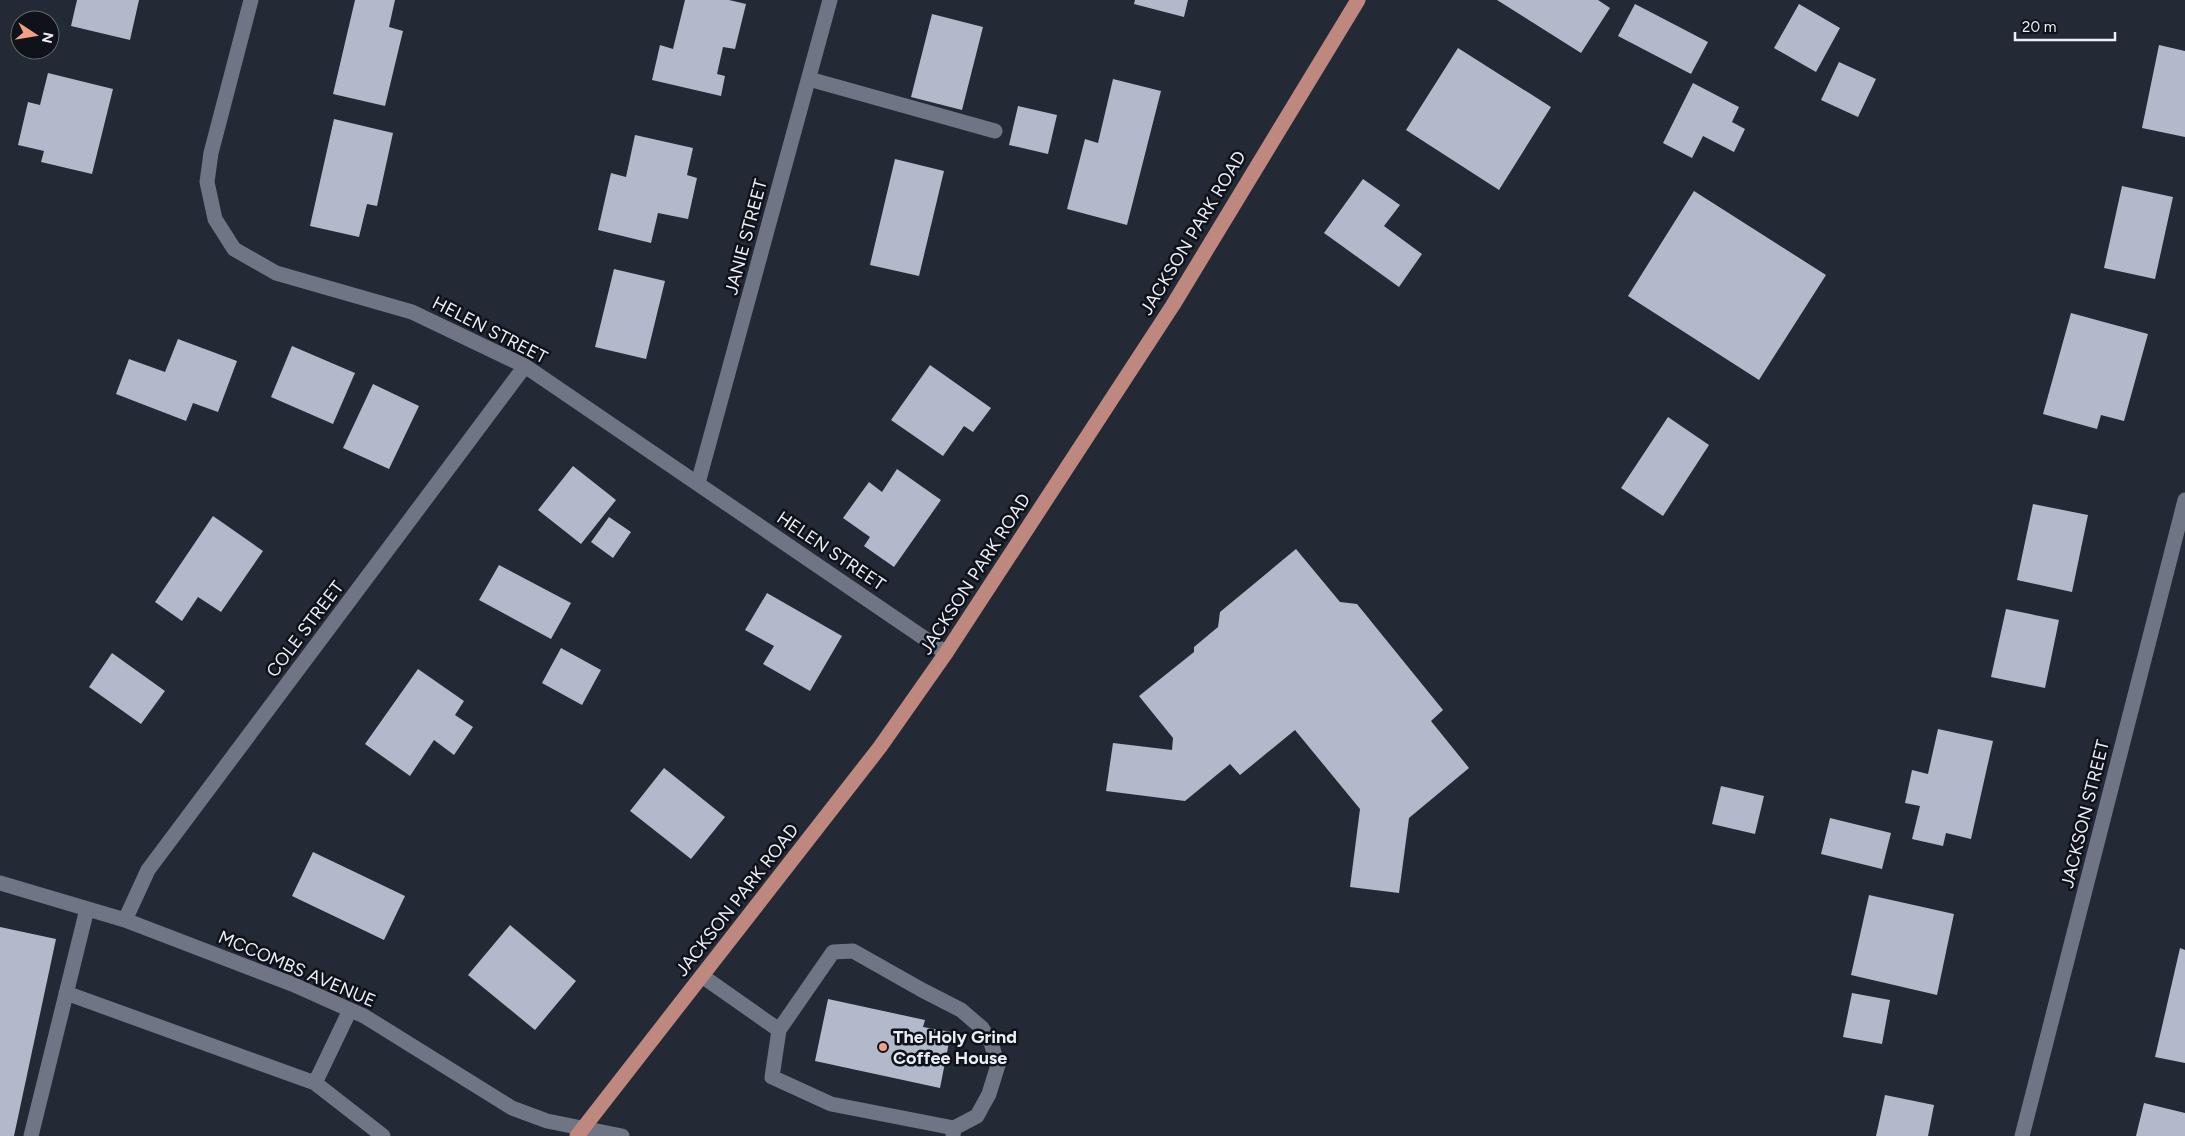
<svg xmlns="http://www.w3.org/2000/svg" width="2185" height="1136" font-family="Figtree,sans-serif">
<rect width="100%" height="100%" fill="#242936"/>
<!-- building -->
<path fill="#b2b9cb" d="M77,0H139L130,40L71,26Z
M355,0H395L389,27L403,31L385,106L333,94Z
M685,0H729L746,4L735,49L723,47L717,74L725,76L721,96L652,80L660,45L673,49Z
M1135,0H1188L1184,17L1134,4Z
M1497,0H1598L1610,8L1581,53Z
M1635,4L1708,42L1691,74L1618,36Z
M1799,4L1840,28L1816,72L1774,48Z
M932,14L983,27L962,110L911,97Z
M2159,45L2185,51V137L2142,128Z
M1458,48L1551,107L1499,190L1406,130Z
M1839,62L1876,79L1858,117L1821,100Z
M48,73L113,89L92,174L41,162L44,151L18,145L28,102L40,105Z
M1113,79L1161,91L1127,225L1067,209L1085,139L1098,143Z
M1693,83L1739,107L1732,122L1745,129L1734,152L1703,136L1692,158L1663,143Z
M1018,106L1057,115L1048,154L1009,145Z
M334,119L393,133L377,206L367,204L359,237L310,226Z
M635,135L693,148L687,175L697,178L688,219L658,213L651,243L598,230L611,173L626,177Z
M895,159L944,171L919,276L870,265Z
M1363,179L1400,205L1384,226L1422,254L1399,287L1324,233Z
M2122,186L2173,197L2155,279L2104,268Z
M1694,191L1826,275L1759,380L1628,296Z
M614,269L665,281L646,359L595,347Z
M2071,313L2148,334L2124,421L2101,415L2097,429L2043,414Z
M178,339L237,361L218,412L193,403L186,421L116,394L129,359L165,372Z
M292,346L355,373L333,424L271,397Z
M930,365L991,408L973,432L964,426L943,456L891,420Z
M373,384L419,406L389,469L343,448Z
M1668,417L1709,445L1663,516L1621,488Z
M573,466L616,500L581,544L538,510Z
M897,469L941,500L894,567L864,546L870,537L843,518L869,482L882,492Z
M2033,504L2088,515L2072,592L2017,580Z
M213,516L263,551L221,612L198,597L182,621L155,602Z
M609,517L631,532L613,558L591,542Z
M1296,549L1340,602L1357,604L1443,710L1431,721L1469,768L1409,818L1399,893L1350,887L1360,809L1295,730L1240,775L1230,764L1185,801L1106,791L1113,743L1172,750L1173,738L1139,696L1194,652V647L1218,627L1220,612Z
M499,565L571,603L551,639L479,600Z
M767,593L842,636L810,691L763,664L774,646L745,630Z
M2006,609L2059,620L2045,688L1991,677Z
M561,648L601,670L582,705L542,683Z
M112,653L165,691L141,724L89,687Z
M418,669L464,701L455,715L473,727L454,755L434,740L410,776L365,744Z
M1938,729L1993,741L1971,839L1946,833L1943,846L1912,839L1920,806L1905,803L1912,770L1928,774Z
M664,768L725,817L691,859L630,811Z
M1721,786L1764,796L1755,834L1712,824Z
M1830,818L1891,833L1882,869L1821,854Z
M313,852L405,896L384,940L292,896Z
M1869,895L1954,914L1937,995L1851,975Z
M510,925L576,981L535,1030L468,975Z
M0,927L56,939L14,1136H0Z
M2180,948L2185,950V1063L2155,1057Z
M1852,993L1890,1000L1882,1044L1843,1037Z
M828,999L925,1020L923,1027L951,1032L940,1088L815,1061Z
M1885,1095L1934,1105L1928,1136H1876Z
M2144,1103L2185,1113V1136H2136Z"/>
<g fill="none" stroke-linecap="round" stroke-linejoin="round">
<!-- minor -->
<path stroke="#6f7585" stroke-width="15" d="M251,0L211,153L207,182L215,219L234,249L276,273L412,312L525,366L946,653
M809,79L995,131
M698,483L830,0
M0,883L125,920L292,984L364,1016L512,1108L547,1121L622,1136
M125,920L148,870L525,366
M702,976L779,1030
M66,993L315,1083L350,1010
M315,1083L383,1136
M31,1136L87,909
M953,1136L954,1128L977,1116L989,1094L998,1065L991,1043L982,1028L961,1010L922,990L853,951L833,952L779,1030L772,1077L831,1104L954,1128
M2022,1136L2185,500"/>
<!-- major -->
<path stroke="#be887e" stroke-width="15" d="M577,1136L880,747L946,653L1173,305L1358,0"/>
</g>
<!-- markers -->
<circle fill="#f39f85" stroke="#0f1218" stroke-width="2" cx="883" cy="1047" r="5"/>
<g text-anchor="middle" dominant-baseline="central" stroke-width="5" stroke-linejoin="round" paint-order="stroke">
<!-- street labels -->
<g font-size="18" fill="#eaeef7" stroke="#0f1218">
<text transform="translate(1193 233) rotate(-59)">JACKSON PARK ROAD</text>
<text transform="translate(746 237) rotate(-75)">JANIE STREET</text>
<text transform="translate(490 330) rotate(27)">HELEN STREET</text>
<text transform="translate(831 551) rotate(34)">HELEN STREET</text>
<text transform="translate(975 574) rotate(-57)">JACKSON PARK ROAD</text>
<text transform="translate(305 629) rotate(-53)">COLE STREET</text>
<text transform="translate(2085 814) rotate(-76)">JACKSON STREET</text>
<text transform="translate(737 900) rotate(-52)">JACKSON PARK ROAD</text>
<text transform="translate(297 969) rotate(23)">MCCOMBS AVENUE</text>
</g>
<!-- poi labels -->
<g font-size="18" font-weight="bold" fill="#eaeef7" stroke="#0f1218" text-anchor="start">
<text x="893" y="1037">The Holy Grind<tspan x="893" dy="21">Coffee House</tspan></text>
</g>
</g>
<!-- north arrow -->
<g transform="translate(35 35) rotate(102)"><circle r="24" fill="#0f1218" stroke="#676a71"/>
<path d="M0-4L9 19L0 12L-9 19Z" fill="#f39f85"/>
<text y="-8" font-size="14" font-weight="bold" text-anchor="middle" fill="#eaeef7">N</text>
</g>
<!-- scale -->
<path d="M2015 32v8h100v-8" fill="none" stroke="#eaeef7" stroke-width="2.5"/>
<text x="2022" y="32" font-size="15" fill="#eaeef7" stroke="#0f1218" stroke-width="4" paint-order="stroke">20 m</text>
</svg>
